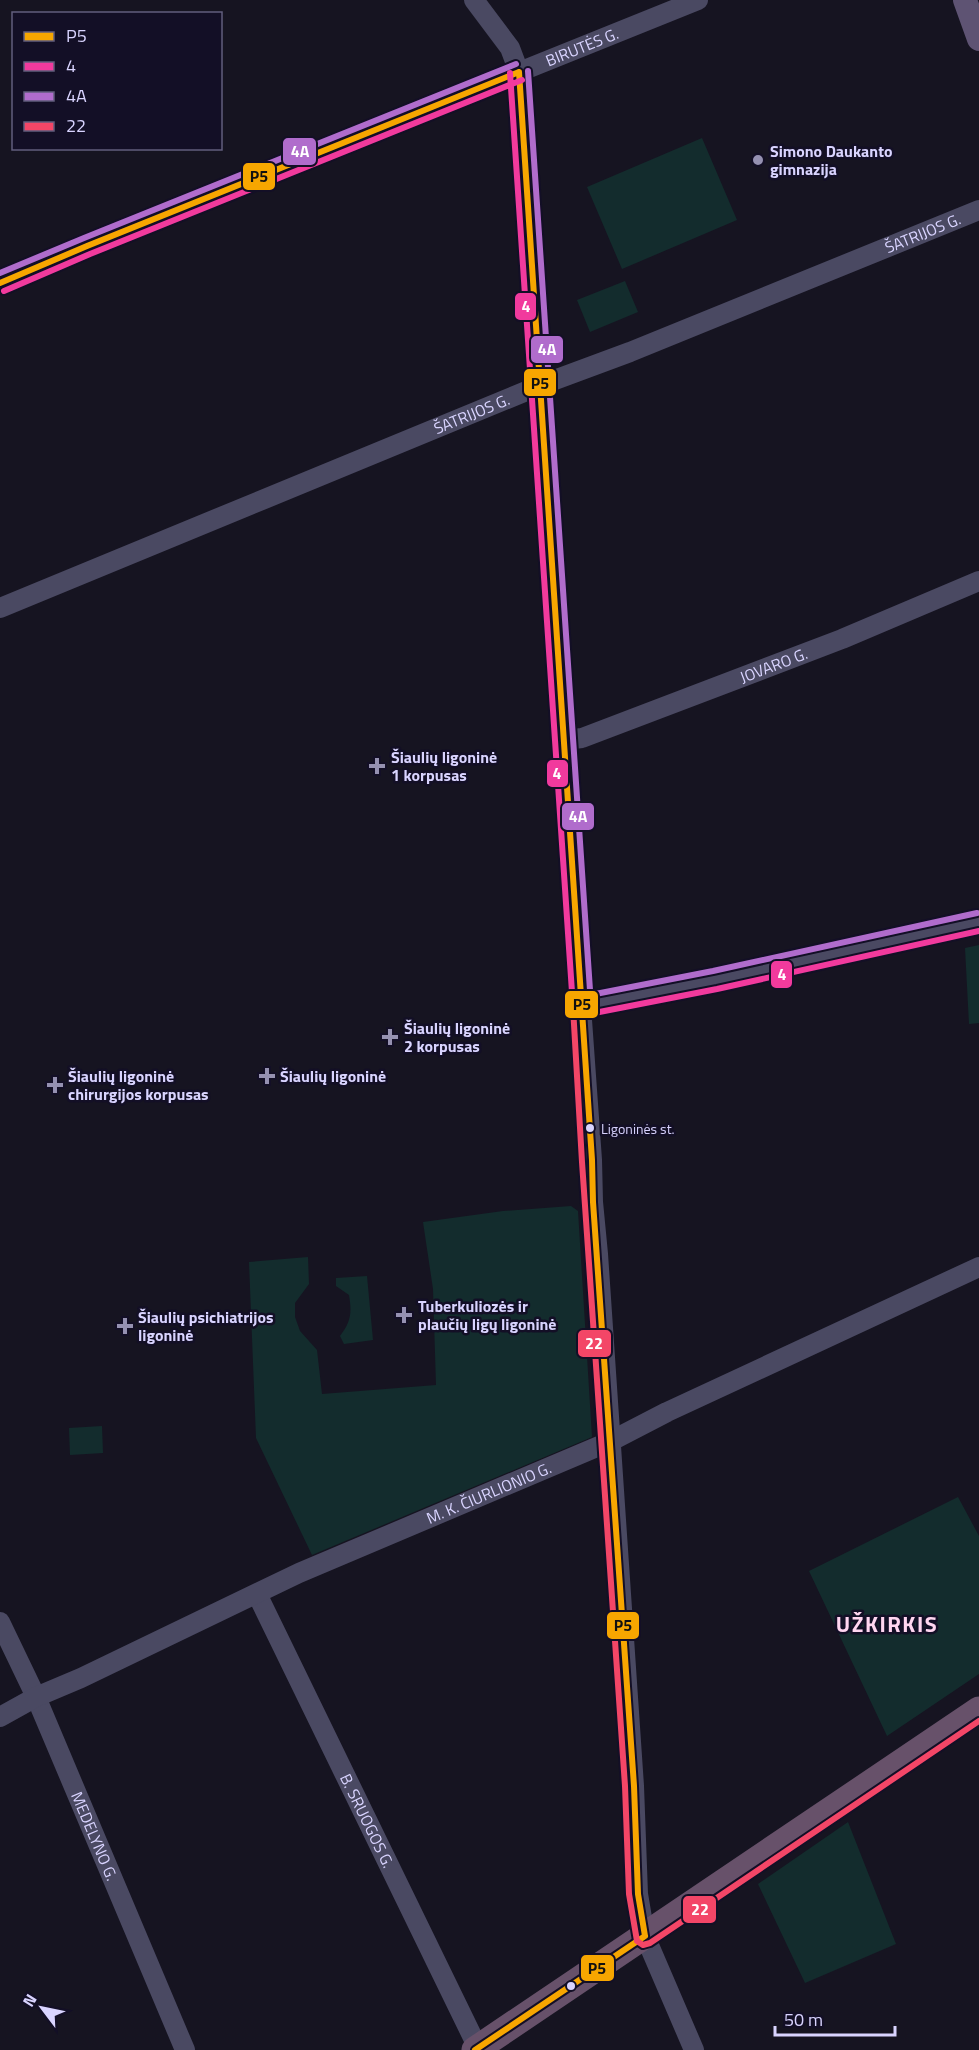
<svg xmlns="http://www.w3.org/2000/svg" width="979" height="2050" font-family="'Titillium Web',sans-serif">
<rect width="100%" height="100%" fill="#161421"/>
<!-- green -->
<path fill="#132c2d" d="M702,138L737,220L622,269L587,187Z
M625,281L638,312L590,332L577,300Z
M979,945V1023L969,1024L965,948Z
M571,1206L578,1211L592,1437L312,1555L256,1438L249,1262L308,1257L309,1284L295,1303V1317L300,1331L317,1350L322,1394L436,1385L433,1289L423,1222L503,1211Z
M367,1276L373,1340L344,1344L340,1336C351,1322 352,1313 349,1295L336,1286V1278Z
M102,1426L103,1453L70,1455L69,1428Z
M958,1497L979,1536V1674L887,1736L809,1571Z
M848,1822L896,1944L805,1983L758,1884Z"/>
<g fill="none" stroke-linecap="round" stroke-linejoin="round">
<!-- minor -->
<g stroke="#4a4962" stroke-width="20">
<path d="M474,0L510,48L519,72L565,740L574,908L592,1160L593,1202L598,1254L634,1786L638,1894L645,1936L694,2050"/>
<path id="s1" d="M0,283L87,246L698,0"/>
<path id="s2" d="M0,608L541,385L630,352L979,210"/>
<path id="s3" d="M565,740L582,738L842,639L979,581"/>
<path d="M582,1006L715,980L979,922"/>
<path id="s4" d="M257,1594L478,2048"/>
<path id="s5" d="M0,1622L36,1697L185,2050"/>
<path id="s6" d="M0,1717L36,1697L81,1678L299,1573L611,1441L667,1412L979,1267"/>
</g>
<!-- major -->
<path stroke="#5e5373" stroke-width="24" d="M965,0L979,39"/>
<!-- highway -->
<path stroke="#67516a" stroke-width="27" d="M475,2050L979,1710"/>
<defs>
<path id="bus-1" d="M519,72L592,1160L593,1202L634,1786L638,1894L645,1936
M0,283L87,246L519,72
M475,2050L645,1936"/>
<path id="bus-2" d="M510,73L573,1007
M4,291L90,254L522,80
M584,1015L717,989L979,931"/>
<path id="bus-3" d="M528,71L591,1005
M0,273L84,238L516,64
M580,997L713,971L977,913"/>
<path id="bus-4" d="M573,1007L582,1162L625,1786L629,1894L637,1941L643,1945L650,1943L979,1721"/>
</defs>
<!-- bus-1 casing -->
<use href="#bus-1" stroke="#130f26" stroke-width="10"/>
<!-- bus-2 casing -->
<use href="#bus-2" stroke="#130f26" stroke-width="10"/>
<!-- bus-3 casing -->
<use href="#bus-3" stroke="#130f26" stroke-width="10"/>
<!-- bus-4 casing -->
<use href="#bus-4" stroke="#130f26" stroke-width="10"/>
<!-- bus-1 -->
<use href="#bus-1" stroke="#f7a600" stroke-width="6"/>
<!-- bus-2 -->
<use href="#bus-2" stroke="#f13a9d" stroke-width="6"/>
<!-- bus-3 -->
<use href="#bus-3" stroke="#b06ccc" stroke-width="6"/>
<!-- bus-4 -->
<use href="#bus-4" stroke="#f34667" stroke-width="6"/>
</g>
<!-- markers -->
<g fill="#9591b1" stroke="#130f26" stroke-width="2">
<circle cx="758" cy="160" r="6"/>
<path d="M374 757h6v6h6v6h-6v6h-6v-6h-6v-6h6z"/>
<path d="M387 1028h6v6h6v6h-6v6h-6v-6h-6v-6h6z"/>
<path d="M264 1067h6v6h6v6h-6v6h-6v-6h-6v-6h6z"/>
<path d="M52 1076h6v6h6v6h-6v6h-6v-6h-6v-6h6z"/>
<path d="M401 1306h6v6h6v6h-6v6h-6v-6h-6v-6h6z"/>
<path d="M122 1317h6v6h6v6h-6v6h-6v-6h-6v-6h6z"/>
</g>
<g fill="#d9d4ff" stroke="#130f26" stroke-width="2">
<circle cx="590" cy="1128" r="5"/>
<circle cx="571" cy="1986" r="5"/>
</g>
<g text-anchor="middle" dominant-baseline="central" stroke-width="5" stroke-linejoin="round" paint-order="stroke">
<!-- bus labels -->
<g font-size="14" fill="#d9d4ff" stroke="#130f26" text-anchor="start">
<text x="601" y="1128">Ligoninės st.</text>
</g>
<!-- street labels -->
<g font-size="16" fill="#d9d4ff" stroke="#130f26">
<text stroke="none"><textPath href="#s1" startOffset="628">BIRUTĖS G.</textPath></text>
<text stroke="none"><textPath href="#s2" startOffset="996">ŠATRIJOS G.</textPath></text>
<text stroke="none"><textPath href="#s2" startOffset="510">ŠATRIJOS G.</textPath></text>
<text stroke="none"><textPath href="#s3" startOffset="222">JOVARO G.</textPath></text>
<text stroke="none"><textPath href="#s6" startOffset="538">M. K. ČIURLIONIO G.</textPath></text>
<text stroke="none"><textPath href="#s4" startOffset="252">B. SRUOGOS G.</textPath></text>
<text stroke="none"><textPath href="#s5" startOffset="234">MEDELYNO G.</textPath></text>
</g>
<!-- poi labels -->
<g font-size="16" font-weight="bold" fill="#d9d4ff" stroke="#130f26" text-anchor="start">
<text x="770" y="151">Simono Daukanto<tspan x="770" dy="18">gimnazija</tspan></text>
<text x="391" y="757">Šiaulių ligoninė<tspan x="391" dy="18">1 korpusas</tspan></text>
<text x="404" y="1028">Šiaulių ligoninė<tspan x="404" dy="18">2 korpusas</tspan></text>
<text x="68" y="1076">Šiaulių ligoninė<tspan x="68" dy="18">chirurgijos korpusas</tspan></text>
<text x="280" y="1076">Šiaulių ligoninė</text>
<text x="418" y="1306">Tuberkuliozės ir<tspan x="418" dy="18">plaučių ligų ligoninė</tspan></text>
<text x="138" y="1317">Šiaulių psichiatrijos<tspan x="138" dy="18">ligoninė</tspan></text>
</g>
<!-- district labels -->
<g font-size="22" font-weight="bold" letter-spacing="1.5" fill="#ffd6f0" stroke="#130f26">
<text x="887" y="1624">UŽKIRKIS</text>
</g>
</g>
<g stroke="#130f26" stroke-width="2">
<rect x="282" y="137" width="35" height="29" rx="6" fill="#b06ccc"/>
<rect x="242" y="162" width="34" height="29" rx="6" fill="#f7a600"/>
<rect x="514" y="292" width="23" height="29" rx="6" fill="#f13a9d"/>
<rect x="530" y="335" width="34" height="29" rx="6" fill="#b06ccc"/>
<rect x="523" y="368" width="34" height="29" rx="6" fill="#f7a600"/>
<rect x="546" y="759" width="23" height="29" rx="6" fill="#f13a9d"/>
<rect x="561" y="802" width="34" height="29" rx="6" fill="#b06ccc"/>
<rect x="770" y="960" width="23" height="29" rx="6" fill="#f13a9d"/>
<rect x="564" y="990" width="35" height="29" rx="6" fill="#f7a600"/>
<rect x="577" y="1329" width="35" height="29" rx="6" fill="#f34667"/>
<rect x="606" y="1611" width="34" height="29" rx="6" fill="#f7a600"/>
<rect x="682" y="1895" width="35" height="29" rx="6" fill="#f34667"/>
<rect x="580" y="1954" width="35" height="28" rx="6" fill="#f7a600"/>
</g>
<g font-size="16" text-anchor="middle" font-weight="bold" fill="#fff">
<text x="300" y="157">4A</text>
<text x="526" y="312">4</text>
<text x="547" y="355">4A</text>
<text x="557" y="779">4</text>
<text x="578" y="822">4A</text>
<text x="782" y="980">4</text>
<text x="594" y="1349">22</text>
<text x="700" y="1915">22</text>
</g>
<g font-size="16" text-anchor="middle" font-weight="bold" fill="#111">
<text x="259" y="182">P5</text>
<text x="540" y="389">P5</text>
<text x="582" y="1010">P5</text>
<text x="623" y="1631">P5</text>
<text x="597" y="1974">P5</text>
</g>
<!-- legend -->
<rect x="12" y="12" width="210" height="138" fill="#130f26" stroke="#625e7d" stroke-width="1.5"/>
<rect x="24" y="32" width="30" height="9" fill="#f7a600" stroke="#625e7d" stroke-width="1.5"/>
<text x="66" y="42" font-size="18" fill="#d9d4ff">P5</text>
<rect x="24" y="62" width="30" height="9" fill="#f13a9d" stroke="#625e7d" stroke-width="1.5"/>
<text x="66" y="72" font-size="18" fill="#d9d4ff">4</text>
<rect x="24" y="92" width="30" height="9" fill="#b06ccc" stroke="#625e7d" stroke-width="1.5"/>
<text x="66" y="102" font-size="18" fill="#d9d4ff">4A</text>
<rect x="24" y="122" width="30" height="9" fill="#f34667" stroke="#625e7d" stroke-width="1.5"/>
<text x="66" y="132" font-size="18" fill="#d9d4ff">22</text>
<!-- north arrow -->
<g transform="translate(42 2008) rotate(302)" stroke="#130f26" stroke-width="4.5" paint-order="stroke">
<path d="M0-4.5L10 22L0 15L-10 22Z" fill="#d9d4ff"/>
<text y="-9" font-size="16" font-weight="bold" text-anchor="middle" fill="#d9d4ff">N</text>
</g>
<!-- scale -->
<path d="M775 2026v9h120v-9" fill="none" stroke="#d9d4ff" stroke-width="3"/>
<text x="784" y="2026" font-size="18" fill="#d9d4ff" stroke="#130f26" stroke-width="4.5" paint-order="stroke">50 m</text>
</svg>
